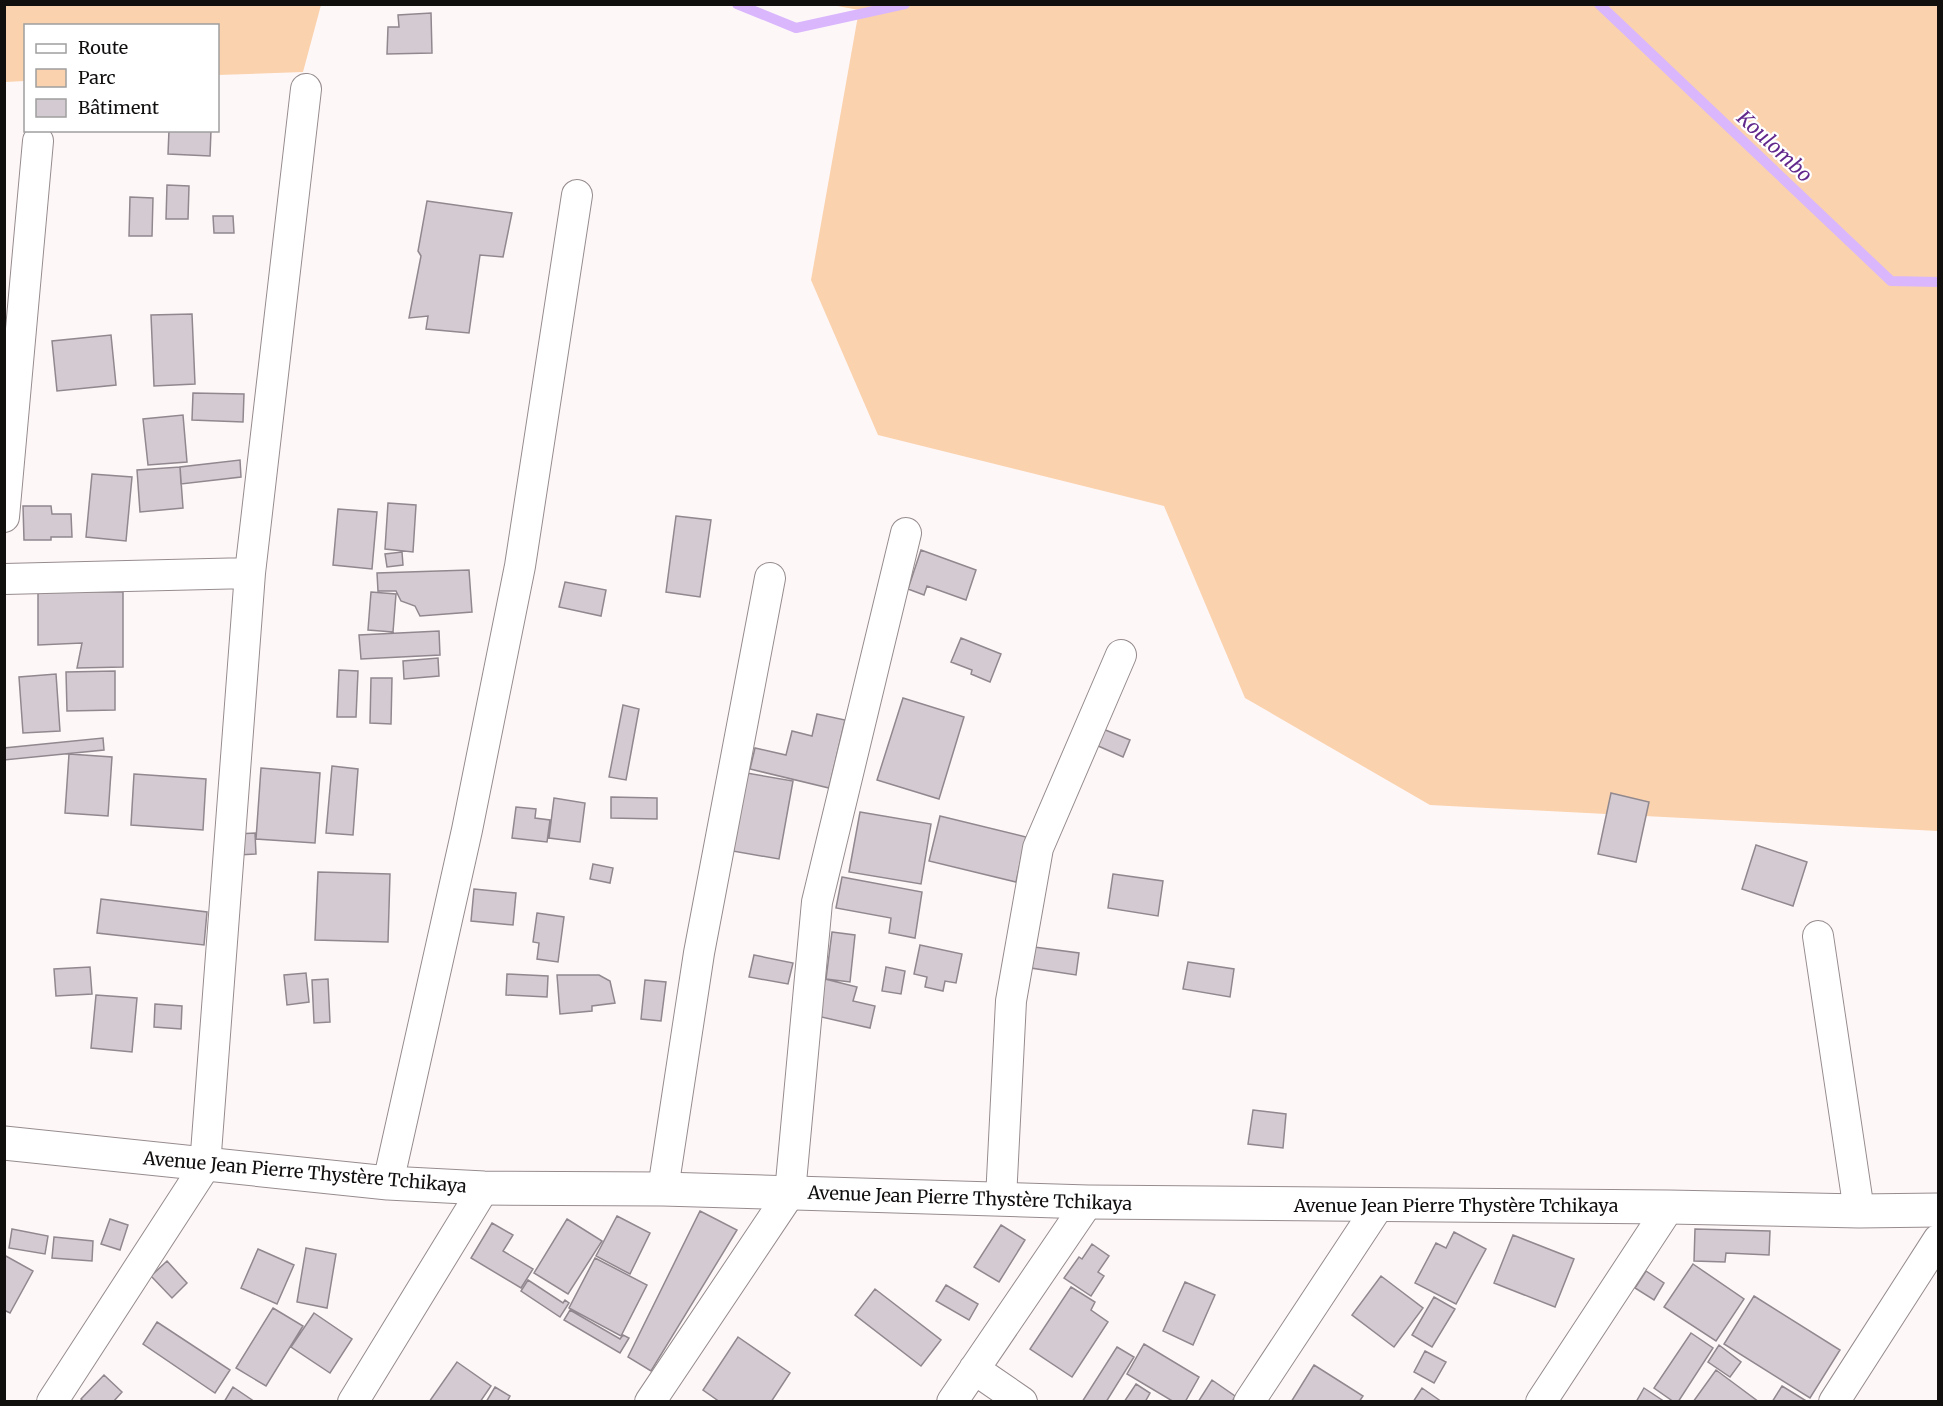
<svg xmlns="http://www.w3.org/2000/svg" width="1943" height="1406" font-family="Merriweather,serif">
<rect width="100%" height="100%" fill="#fef7f8"/>
<!-- green -->
<path fill="#fad2ad" d="M4,5L5,4L321,5L303,72L218,75V26H26L25,81L5,82Z
M832,5H1938V831L1430,805L1245,698L1164,506L878,435L811,280L859,10Z"/>
<g fill="none" stroke-linecap="round" stroke-linejoin="round">
<!-- stream -->
<path stroke="#dab7fd" stroke-width="10" d="M737,4L796,28L905,4
M1599,4L1891,281L1938,282"/>
</g>
<!-- building -->
<path fill="#d3cbd1" stroke="#90888e" stroke-width="1.5" d="M431,13L432,53L387,54L388,27H399L398,15Z
M169,130H211L210,156L168,154Z
M167,185L189,186L188,219H166Z
M130,197L153,198L152,236H129Z
M427,201L512,213L503,257L480,255L469,333L426,329L428,316L409,318L421,256L418,251Z
M213,216H233L234,233H214Z
M192,314L195,384L154,386L151,315Z
M111,335L116,385L57,391L52,341Z
M193,393L244,394L243,422L192,420Z
M183,415L187,462L148,465L143,419Z
M240,460L241,477L181,484L180,467Z
M180,467L183,508L140,512L137,470Z
M92,474L132,477L126,541L86,537Z
M388,503L416,505L413,552L385,549Z
M23,506H51L52,514H71L72,537H51V540H24Z
M338,509L377,512L372,569L333,565Z
M676,516L711,520L700,597L666,592Z
M921,550L976,570L966,600L927,586L924,595L908,589Z
M402,552L403,565L387,567L385,554Z
M469,570L472,612L420,616L415,606L401,601L396,591H378L377,573Z
M565,582L606,590L601,616L559,607Z
M38,591L123,592V667L77,668L82,643L38,645Z
M371,592L396,594L393,632L368,630Z
M439,631L440,655L361,659L359,635Z
M961,638L1001,654L990,682L971,674L972,670L951,662Z
M438,658L439,676L404,679L403,661Z
M339,670L358,671L356,717H337Z
M115,671V710L67,711L66,672Z
M56,674L60,731L23,733L19,677Z
M371,678H392L391,724L370,723Z
M903,698L964,717L939,799L877,780Z
M623,705L639,709L626,780L609,777Z
M817,714L845,720L829,788L750,769L755,748L786,755L792,731L812,736Z
M1103,729L1130,740L1123,757L1096,745Z
M103,738L104,750L4,760V748Z
M69,754L112,757L108,816L65,813Z
M332,766L358,769L353,835L326,833Z
M261,768L320,773L315,843L256,839Z
M735,771L793,781L779,859L721,849Z
M134,774L206,779L203,830L131,825Z
M1611,793L1649,802L1636,862L1598,854Z
M611,797L657,798V819L611,818Z
M554,798L585,803L580,842L549,838Z
M516,807L536,809L535,818L550,820L547,842L512,838Z
M860,812L931,824L921,884L849,872Z
M940,816L1026,837L1016,882L929,861Z
M255,833L256,854L238,855L236,834Z
M1756,845L1807,862L1793,906L1742,889Z
M593,864L613,868L610,883L590,879Z
M318,872L390,874L388,942L315,940Z
M1113,874L1163,881L1158,916L1108,908Z
M842,877L922,892L915,938L889,933L891,918L836,908Z
M474,889L516,893L513,925L471,921Z
M101,899L207,912L204,945L97,933Z
M537,913L564,917L558,962L537,959L539,943L533,942Z
M832,932L855,935L850,982L826,979Z
M920,945L962,954L956,983L945,981L943,991L925,987L927,977L914,974Z
M1034,947L1079,953L1076,975L1031,968Z
M754,955L793,963L788,984L749,977Z
M1188,962L1234,969L1230,997L1183,989Z
M90,967L92,994L56,996L54,969Z
M886,967L905,971L901,994L882,991Z
M306,973L309,1002L287,1005L284,975Z
M507,974L548,976L547,997L506,995Z
M557,975H599L610,981L615,1003L592,1006V1011L560,1014Z
M328,979L330,1022L314,1023L312,980Z
M825,979L857,987L853,1001L875,1006L870,1028L817,1016Z
M645,980L666,982L661,1021L641,1019Z
M96,995L137,998L132,1052L91,1048Z
M155,1004L182,1006L181,1029L154,1027Z
M1253,1110L1286,1114L1283,1148L1248,1144Z
M700,1211L737,1230L651,1371L628,1357Z
M617,1216L650,1233L630,1274L596,1256Z
M110,1219L128,1225L120,1250L101,1244Z
M567,1219L602,1241L568,1294L534,1273Z
M492,1223L513,1235L503,1251L533,1269L521,1288L471,1258Z
M1001,1225L1025,1240L999,1282L974,1267Z
M12,1229L48,1236L45,1254L9,1248Z
M1695,1229L1770,1231L1769,1255L1726,1253L1725,1262L1694,1261Z
M1454,1232L1486,1249L1456,1304L1415,1283L1436,1243L1446,1248Z
M1513,1235L1574,1259L1555,1307L1494,1283Z
M54,1237L93,1241L92,1261L52,1258Z
M1092,1244L1109,1256L1098,1272L1104,1276L1091,1296L1064,1278L1079,1257L1082,1259Z
M306,1248L336,1254L327,1308L297,1302Z
M258,1249L294,1265L277,1304L241,1288Z
M4,1255L33,1271L10,1313L4,1310Z
M595,1258L647,1285L621,1336L569,1308Z
M167,1261L187,1283L172,1298L151,1276Z
M1693,1264L1744,1299L1716,1341L1664,1307Z
M1646,1271L1664,1283L1654,1300L1635,1288Z
M1381,1276L1423,1308L1394,1347L1352,1315Z
M528,1280L563,1303L565,1300L569,1303L560,1317L521,1291Z
M1185,1282L1215,1295L1193,1345L1163,1331Z
M946,1285L978,1304L969,1320L936,1301Z
M1071,1287L1095,1302L1091,1310L1108,1322L1072,1377L1030,1349Z
M875,1289L941,1340L921,1366L855,1315Z
M1754,1296L1840,1350L1810,1398L1724,1344Z
M1434,1297L1455,1309L1432,1347L1412,1335Z
M273,1308L303,1326L266,1386L236,1368Z
M570,1310L620,1339L623,1335L629,1338L620,1353L564,1320Z
M314,1313L352,1339L330,1373L291,1347Z
M157,1322L230,1370L215,1393L143,1344Z
M1691,1333L1713,1348L1678,1402H1674L1654,1388Z
M738,1337L790,1373L771,1402H720L703,1390Z
M1144,1344L1199,1377L1185,1402H1174L1127,1374Z
M1719,1345L1741,1362L1730,1377L1708,1362Z
M1117,1347L1134,1357L1106,1402H1082Z
M1425,1351L1446,1362L1434,1383L1414,1372Z
M457,1362L491,1386L480,1402H429Z
M1314,1365L1363,1396L1359,1402H1291Z
M1716,1370L1759,1402H1693Z
M104,1375L122,1392L113,1402H84L81,1399Z
M1212,1380L1235,1396L1232,1402H1198Z
M1136,1384L1150,1393L1145,1402H1124Z
M1782,1386L1808,1402H1772Z
M233,1387L255,1402H224Z
M495,1387L510,1396L507,1402H486Z
M1422,1388L1442,1402H1413Z
M1644,1388L1665,1402H1636Z"/>
<g fill="none" stroke-linecap="round" stroke-linejoin="round">
<defs>
<path id="street" d="M4,517L38,141
M4,579L250,573
M1818,936L1859,1211
M388,1183L467,830L520,566L577,195
M663,1189L699,953L770,578
M1001,1199L1011,1001L1038,848L1121,655
M974,1369L1022,1402
M52,1402L205,1166L250,573L306,89
M353,1402L484,1188
M650,1402L790,1193L817,902L906,533
M952,1402L1088,1202
M1249,1402L1379,1205
M1541,1402L1669,1207
M1834,1402L1938,1240"/>
<path id="secondary" d="M4,1143L388,1183L484,1188L663,1189L1088,1202L1669,1207L1859,1211L1938,1210"/>
</defs>
<!-- street casing -->
<use href="#street" stroke="#968c8e" stroke-width="32"/>
<!-- secondary casing -->
<use href="#secondary" stroke="#968c8e" stroke-width="35"/>
<!-- street -->
<use href="#street" stroke="#fff" stroke-width="30"/>
<!-- secondary -->
<use href="#secondary" stroke="#fff" stroke-width="33"/>
</g>
<g text-anchor="middle" dominant-baseline="central" stroke-width="4.5" stroke-linejoin="round" paint-order="stroke">
<!-- street labels -->
<g font-size="18" fill="#110e0e" stroke="#fff">
<text transform="translate(305 1172) rotate(5)">Avenue Jean Pierre Thystère Tchikaya</text>
<text transform="translate(970 1198) rotate(2)">Avenue Jean Pierre Thystère Tchikaya</text>
<text x="1456" y="1205">Avenue Jean Pierre Thystère Tchikaya</text>
</g>
<!-- water labels -->
<g font-size="20" font-style="italic" fill="#62288c" stroke="#fff">
<text transform="translate(1775 146) rotate(43)">Koulombo</text>
</g>
</g>
<!-- border -->
<rect width="1943" height="1406" fill="none" stroke="#110e0e" stroke-width="12"/>
<!-- legend -->
<rect x="24" y="24" width="195" height="108" fill="#ffffff" stroke="#a09f9f" stroke-width="1.5"/>
<rect x="36" y="44" width="30" height="9" fill="#ffffff" stroke="#a09f9f" stroke-width="1.5"/>
<text x="78" y="54" font-size="18" fill="#110e0e">Route</text>
<rect x="36" y="69" width="30" height="18" fill="#fad2ad" stroke="#a09f9f" stroke-width="1.5"/>
<text x="78" y="84" font-size="18" fill="#110e0e">Parc</text>
<rect x="36" y="99" width="30" height="18" fill="#d3cbd1" stroke="#a09f9f" stroke-width="1.5"/>
<text x="78" y="114" font-size="18" fill="#110e0e">Bâtiment</text>
</svg>
